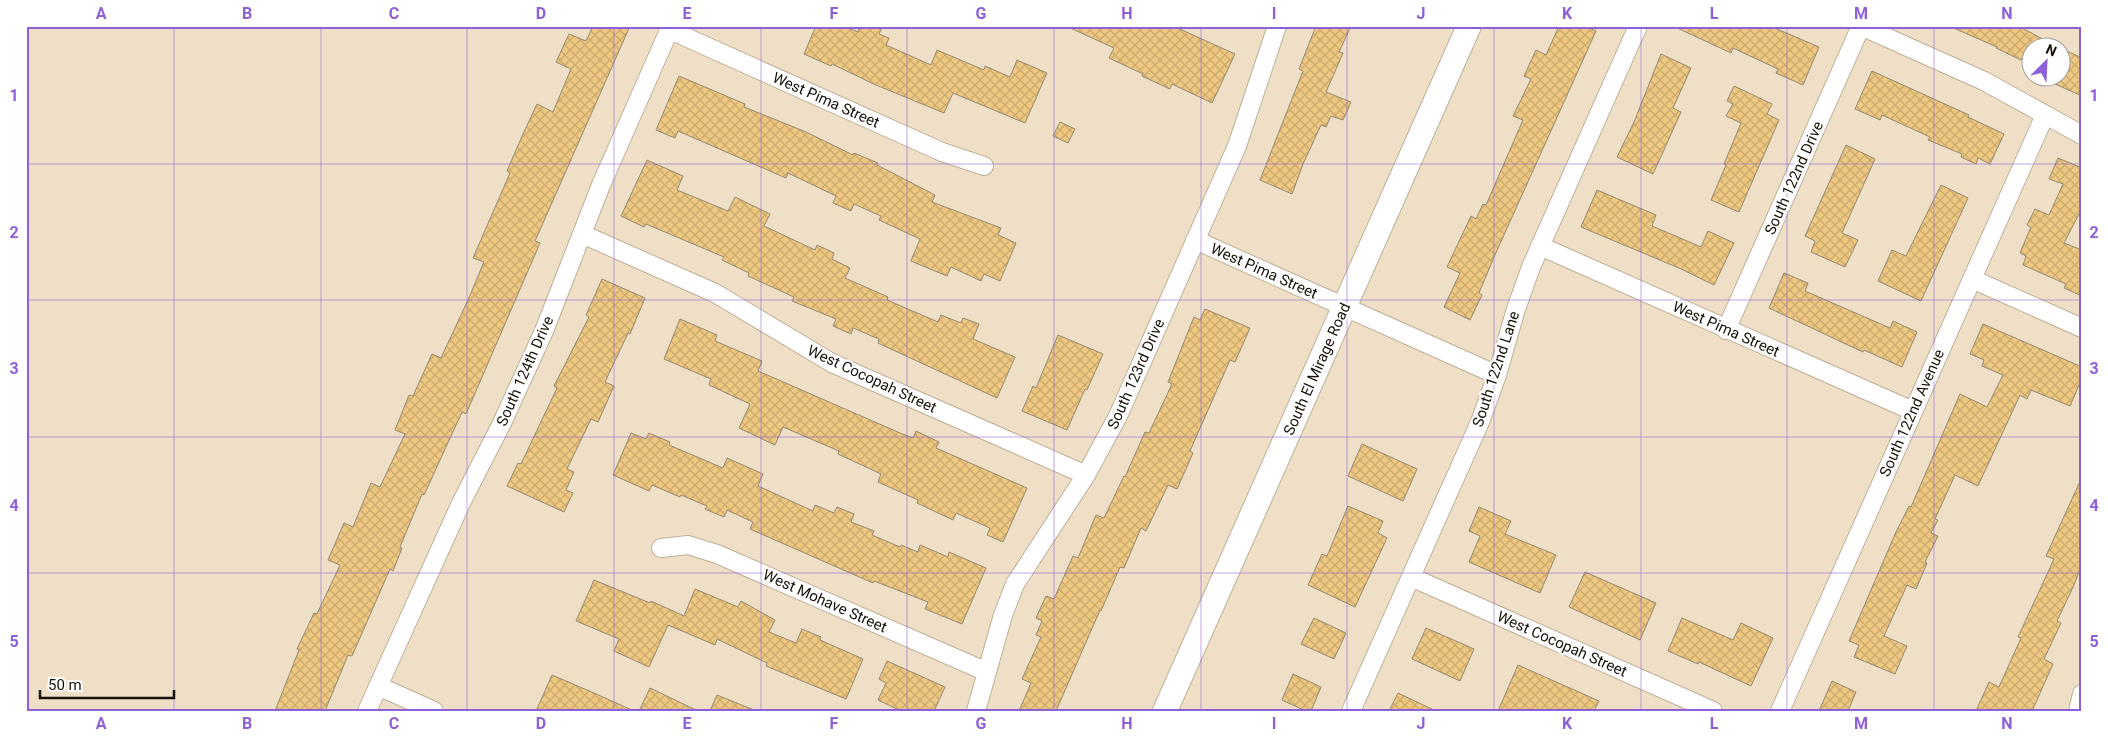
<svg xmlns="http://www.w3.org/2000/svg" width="2108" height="737" font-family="Roboto,sans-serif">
<defs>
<pattern id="building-cross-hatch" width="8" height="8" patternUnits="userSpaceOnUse" patternTransform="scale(1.25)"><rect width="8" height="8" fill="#eec781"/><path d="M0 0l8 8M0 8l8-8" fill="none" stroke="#cbaa6e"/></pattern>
</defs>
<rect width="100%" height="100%" fill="#eedfc6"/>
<!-- building -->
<path fill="url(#building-cross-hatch)" stroke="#968972" d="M593,26H630L535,241L540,243L466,414L462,412L424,495L422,494L400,547L402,548L393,571L390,569L352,656L348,655L325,711H275L299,650L297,649L314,613L317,614L340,565L328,560L344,523L353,527L371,483L380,487L405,434L395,430L409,395L413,396L432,354L441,358L468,300L484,262L473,258L510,173L507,171L523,134L537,104L553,112L571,69L556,62L569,34L586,41Z
M816,26H844L858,32L860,26H883L879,34L889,38L886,45L931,65L937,50L984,70L985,66L1010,77L1017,60L1047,73L1025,123L953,93L944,113L876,85L832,64L831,66L804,54Z
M1066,26H1173L1235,54L1212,103L1172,84L1170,89L1142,76L1143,74L1109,58L1114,48Z
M1316,26H1351L1339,52L1343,53L1326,92L1351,102L1343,120L1331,116L1326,127L1321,125L1303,164L1292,194L1260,180L1303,71L1299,69Z
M1559,26H1585L1596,31L1494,257L1479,293L1482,295L1470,320L1444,307L1460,273L1447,267L1471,216L1476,219L1483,204L1486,205L1523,120L1513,116L1531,79L1524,76L1536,50L1546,55Z
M1673,26H1770L1819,47L1803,85L1776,73L1778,69L1733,48L1731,53Z
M1949,26H2018L2060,48H2028L2021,60L1996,48L1997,47Z
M2060,48L2082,58V96L2042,78H2060Z
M1661,54L1691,68L1673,108L1681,112L1653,174L1617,157L1634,122Z
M1872,71L1969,115L1968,117L2004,134L1990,164L1978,158L1976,164L1961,157L1962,154L1928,140L1930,137L1882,115L1880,120L1855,109Z
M679,76L745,104L744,107L806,132L853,155L854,153L878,163L877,165L935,195L932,202L1001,228L998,235L1016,243L1000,281L984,274L981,281L951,267L947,276L911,261L920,239L879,220L881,216L854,204L851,211L833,203L836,196L788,173L786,178L678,131L675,138L656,130Z
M1734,86L1772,104L1767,114L1779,120L1739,212L1711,200L1726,165L1724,164L1741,123L1726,116L1733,104L1727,101Z
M1060,122L1075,129L1068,143L1053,136Z
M1846,145L1875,159L1842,233L1858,240L1845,267L1811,252L1815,241L1805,236Z
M2058,158L2082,168V208L2064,243L2082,250V296L2064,288L2066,284L2023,265L2026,256L2020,253L2031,227L2027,225L2035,209L2049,215L2063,184L2049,179Z
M647,160L683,176L677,190L728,211L735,197L770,214L764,226L815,250L817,245L834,253L832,259L850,268L845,278L888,297L887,300L938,322L941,315L961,323L963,318L979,324L973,339L1015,357L997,398L878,343L879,339L853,328L851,334L833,326L836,319L792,301L794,297L748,276L749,273L722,260L724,257L646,224L644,227L621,216Z
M1941,185L1968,198L1921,301L1878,281L1892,250L1906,256Z
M1597,190L1656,215L1652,226L1701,247L1708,231L1734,243L1714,285L1679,268L1581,227Z
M1784,273L1808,283L1805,291L1890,328L1893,321L1917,332L1902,367L1864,350L1863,352L1769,308Z
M602,279L645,298L630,334L628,333L605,382L614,386L598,422L591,419L567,469L574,472L566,490L573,493L564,512L507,486L518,463L521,464L557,388L554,386L589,317L586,315Z
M1205,309L1250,328L1235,362L1230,360L1190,451L1193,453L1177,489L1168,485L1146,531L1141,528L1124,568L1120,567L1101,611L1100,610L1056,711H1019L1031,683L1022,679L1041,637L1036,635L1042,621L1036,618L1046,596L1054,599L1073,556L1078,558L1096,515L1104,518L1124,476L1125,477L1145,432L1149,433L1172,384L1168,382L1194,317L1200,320Z
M680,319L717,335L715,341L762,361L758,371L900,433L913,438L916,431L939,442L936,448L1027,488L1003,542L987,535L990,528L956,513L953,520L917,503L918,500L878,482L881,474L838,454L839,451L783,427L775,445L739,428L750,404L709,385L711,379L664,359Z
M1983,324L2082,367V378L2070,406L2031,390L2027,399L2020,395L1978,486L1955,475L1935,519L1938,520L1931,533L1938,536L1925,562L1927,563L1916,589L1907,585L1884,636L1907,646L1895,674L1854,657L1859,645L1849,641L1896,532L1909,506L1911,507L1960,394L1987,407L2003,375L1982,366L1984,360L1970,354Z
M1058,335L1103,354L1087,390L1085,389L1067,430L1022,411L1033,386L1036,388Z
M631,433L646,439L649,433L670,442L669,445L723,468L727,458L763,474L758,486L813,511L815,505L834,513L837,507L854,514L851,522L874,531L872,535L900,547L901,545L918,552L920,545L948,557L949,552L986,568L962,624L925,609L928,602L874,581L873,583L750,529L753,522L727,510L724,517L705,509L707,506L681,495L680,497L652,485L649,491L613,475Z
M1362,444L1417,469L1403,501L1348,476Z
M2082,477V564L2074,585L2057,621L2061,623L2044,659L2053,664L2032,711H1976L1989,682L1999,687L2021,638L2018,637L2054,559L2046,556Z
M1348,506L1383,521L1378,533L1387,538L1355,607L1308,585L1322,554L1327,556Z
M1479,507L1511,521L1505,534L1556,555L1540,593L1469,562L1480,536L1469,531Z
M1585,572L1656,603L1640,640L1569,607Z
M594,580L650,603L651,601L684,616L695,589L738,607L741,601L775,620L769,632L796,643L802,629L821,637L820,640L863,659L846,699L766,666L767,663L717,639L715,645L668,625L649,667L614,651L619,639L576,621Z
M1314,618L1346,633L1334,659L1301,644Z
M1682,618L1733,640L1741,623L1773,638L1751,686L1699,662L1698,664L1668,651Z
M1426,628L1474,649L1460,681L1412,659Z
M887,661L945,687L934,711H901L878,700L886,683L879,679Z
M1518,665L1599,701L1594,711H1498Z
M1293,674L1321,687L1311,711H1306L1282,700Z
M552,675L594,693L634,711H536Z
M1832,681L1856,692L1848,711H1819Z
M650,688L698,711H639Z
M1398,693L1436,711H1389Z
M717,695L754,710V711H710Z"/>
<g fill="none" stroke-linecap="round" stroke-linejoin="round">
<defs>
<path id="street" d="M1861,26L1984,81L2082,135
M670,30L942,152L984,166
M582,234L715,293L832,363L1086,475
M1195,240L1497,375
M1540,246L1913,411
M1972,279L2082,328
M1726,330L1861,26
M661,548L688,545L717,554L987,672
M1411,577L1713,711
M378,686L434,711
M367,711L461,503L502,423L544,331L601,185L671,26
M976,711L1003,615L1015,584L1086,475L1118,416L1237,146L1277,26
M1351,711L1480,422L1497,375L1516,309L1531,267L1638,26
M1780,711L2045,115
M2078,711L2082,694"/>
<path id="secondary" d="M1165,711L1469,26"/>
</defs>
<!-- street casing -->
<use href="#street" stroke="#beb098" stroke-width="20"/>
<!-- secondary casing -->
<use href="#secondary" stroke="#beb098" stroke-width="26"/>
<!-- street -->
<use href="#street" stroke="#fff" stroke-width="18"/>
<!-- secondary -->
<use href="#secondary" stroke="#fff" stroke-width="24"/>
</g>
<!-- grid -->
<path fill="none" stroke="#8d60da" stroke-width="1" stroke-opacity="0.55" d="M174,26V711M321,26V711M467,26V711M614,26V711M761,26V711M907,26V711M1054,26V711M1201,26V711M1347,26V711M1494,26V711M1641,26V711M1787,26V711M1934,26V711M26,164H2082M26,300H2082M26,437H2082M26,573H2082"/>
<g text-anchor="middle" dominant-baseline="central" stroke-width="4.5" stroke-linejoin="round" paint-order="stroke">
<!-- street labels -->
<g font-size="15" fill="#171209" stroke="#fff">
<text transform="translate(826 100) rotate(24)">West Pima Street</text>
<text transform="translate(1794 178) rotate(-66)">South 122nd Drive</text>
<text transform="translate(1264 271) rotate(24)">West Pima Street</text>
<text transform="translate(1726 329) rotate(24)">West Pima Street</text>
<text transform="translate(1317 369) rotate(-66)">South El Mirage Road</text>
<text transform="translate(1496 369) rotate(-72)">South 122nd Lane</text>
<text transform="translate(525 371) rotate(-66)">South 124th Drive</text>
<text transform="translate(1136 374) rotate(-66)">South 123rd Drive</text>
<text transform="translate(872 379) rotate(25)">West Cocopah Street</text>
<text transform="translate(1912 413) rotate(-66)">South 122nd Avenue</text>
<text transform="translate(825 601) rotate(24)">West Mohave Street</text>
<text transform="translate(1562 644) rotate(24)">West Cocopah Street</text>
</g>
</g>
<!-- border -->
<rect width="2108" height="737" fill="none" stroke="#ffffff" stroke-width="55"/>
<!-- north arrow -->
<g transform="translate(2046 62) rotate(24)"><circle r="24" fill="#ffffff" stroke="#a2a09d"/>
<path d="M0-4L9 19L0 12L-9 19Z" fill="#8d60da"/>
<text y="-8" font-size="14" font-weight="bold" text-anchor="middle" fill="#171209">N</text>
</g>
<!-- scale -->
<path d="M40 690v8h134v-8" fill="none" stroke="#171209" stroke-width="2.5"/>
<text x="48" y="690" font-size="15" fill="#171209" stroke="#ffffff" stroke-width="4" paint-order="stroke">50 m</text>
<rect x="28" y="28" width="2052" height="682" fill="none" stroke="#8d60da" stroke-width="2"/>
<g font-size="16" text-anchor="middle" font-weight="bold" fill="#8d60da">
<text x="101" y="19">A</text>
<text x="247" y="19">B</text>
<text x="394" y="19">C</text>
<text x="541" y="19">D</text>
<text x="687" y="19">E</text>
<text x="834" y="19">F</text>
<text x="981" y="19">G</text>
<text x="1127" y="19">H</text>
<text x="1274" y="19">I</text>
<text x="1421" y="19">J</text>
<text x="1567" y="19">K</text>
<text x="1714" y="19">L</text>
<text x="1861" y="19">M</text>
<text x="2007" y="19">N</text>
<text x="14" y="101">1</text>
<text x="2094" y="101">1</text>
<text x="14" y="238">2</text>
<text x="2094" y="238">2</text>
<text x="14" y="374">3</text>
<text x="2094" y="374">3</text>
<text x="14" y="511">4</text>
<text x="2094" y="511">4</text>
<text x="14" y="647">5</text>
<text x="2094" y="647">5</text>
<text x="101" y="729">A</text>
<text x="247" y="729">B</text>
<text x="394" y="729">C</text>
<text x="541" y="729">D</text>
<text x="687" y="729">E</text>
<text x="834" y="729">F</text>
<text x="981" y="729">G</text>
<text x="1127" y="729">H</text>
<text x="1274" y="729">I</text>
<text x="1421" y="729">J</text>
<text x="1567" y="729">K</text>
<text x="1714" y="729">L</text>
<text x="1861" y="729">M</text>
<text x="2007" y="729">N</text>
</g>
</svg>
